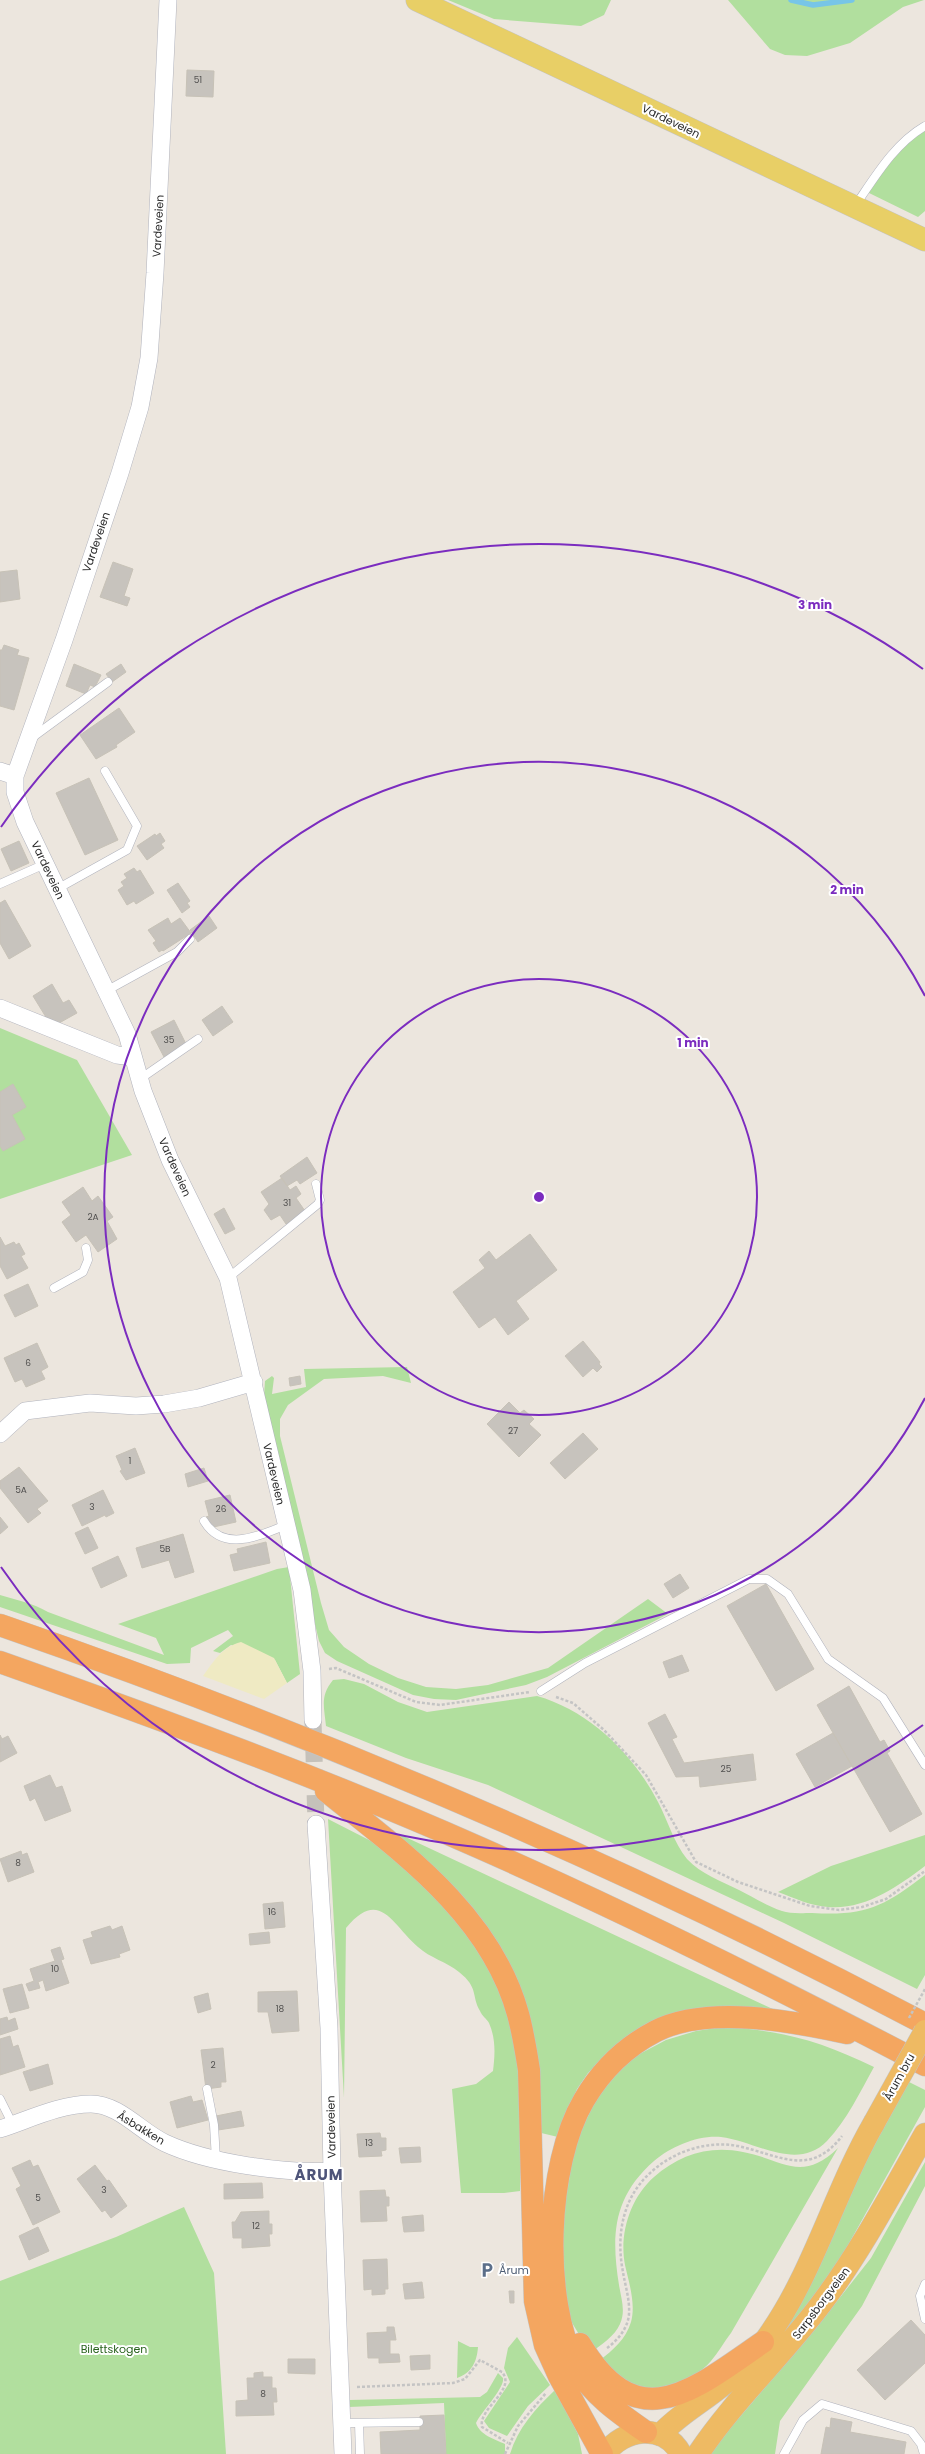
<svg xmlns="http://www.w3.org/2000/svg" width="925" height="2454" font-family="Poppins,sans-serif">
<rect width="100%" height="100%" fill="#ece6de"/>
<!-- green -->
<path fill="#b1df9e" d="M448,0H611L604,15L581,26L494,19Z
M728,0H924L903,7L850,43L807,56L785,55L770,49Z
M925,126V211L918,217L865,191L893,152Z
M0,1028L77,1060L132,1155L0,1199Z
M407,1367L411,1383L383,1376L324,1379L288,1405L280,1419V1436L321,1603L329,1630L344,1647L369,1664L398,1678L426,1687L456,1689L488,1685L548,1668L648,1599L668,1614L547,1677L526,1685L456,1700L434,1699L413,1695L337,1661L325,1653L319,1641L273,1448L264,1396L265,1381L272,1376L274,1378L272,1394L306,1387L304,1369Z
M289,1567L300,1674L287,1683L275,1660L231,1645L220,1653L213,1651L233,1636L228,1630L191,1648L190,1663L167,1664L0,1607V1595C16,1600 33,1603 48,1612L164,1655L156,1638L118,1624L277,1569Z
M344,1679L364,1684L398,1702L427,1712L537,1696C590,1711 633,1754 658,1802C668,1821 674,1843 687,1859C701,1874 721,1881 739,1890C753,1897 767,1906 782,1911C790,1914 803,1913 812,1913C866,1916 883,1907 925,1875V1975L917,1989L784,1923L488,1785L406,1758L326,1726C324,1706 320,1696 333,1680Z
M328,1819L371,1841L413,1875L455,1917L497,1980L514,2028L521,2098L520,2191L504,2193H461L452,2089L476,2084L493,2071C495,2055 496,2039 489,2023C487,2019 482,2016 480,2011C471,1995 479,1988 459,1972C447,1962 430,1958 418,1947C392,1925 380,1887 346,1928L344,2098Z
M399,1834L779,2012L743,2008L610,2052L588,2073L577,2089L558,2137L537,2132V2075L463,1898L443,1876L397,1838Z
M925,1835V1866C897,1887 865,1910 828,1907C811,1906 794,1898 778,1892L831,1866Z
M722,2027C782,2030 820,2041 874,2067C860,2092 847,2120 827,2141C797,2172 755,2141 721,2137C698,2135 672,2146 654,2161C613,2197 611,2235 619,2285C621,2298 626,2311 620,2324C615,2336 601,2345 590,2353L571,2321L559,2259L566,2198L575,2144L595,2101L611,2079L632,2058L666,2040L696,2031Z
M909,2082L925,2090V2107L828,2281L770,2353L848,2193Z
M838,2148L731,2333C724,2342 718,2353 711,2361C692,2383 661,2388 634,2391L599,2361C613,2350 626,2339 631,2322C636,2304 629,2283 625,2265C619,2234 630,2198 654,2177C679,2155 709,2145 743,2152C782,2159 801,2184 838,2148Z
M925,2162V2186L862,2306L780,2421L775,2454H708L816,2328L871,2258Z
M184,2207L214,2273L226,2454H0V2281L116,2237Z
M517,2337L550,2385L528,2406L507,2436L489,2428L484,2421L510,2382L504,2368L508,2348Z
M458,2341L470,2347H478C477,2361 472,2373 457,2378Z
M498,2373L503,2378C505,2388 481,2412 476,2423C480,2435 494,2439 505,2444V2454H446L444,2403L349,2407V2400L480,2397L487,2392Z
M555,2390L578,2434L582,2454H510C518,2428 535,2409 555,2390Z"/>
<!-- sand -->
<path fill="#efeac3" d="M241,1642L274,1658L287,1683L264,1699L203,1676C214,1661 222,1647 241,1642Z"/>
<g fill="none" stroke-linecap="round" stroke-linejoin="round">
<!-- stream -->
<path stroke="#77c5e7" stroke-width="5.5" d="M791,0L813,5L852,0"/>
</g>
<!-- building -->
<path fill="#c7c3bd" stroke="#c7c2b7" d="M187,70L214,71L213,97L186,96Z
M113,562L133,569L124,596L130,598L127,606L100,597Z
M17,570L20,599L0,602V572Z
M4,645L19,650L17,655L29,658L14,710L0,706V650H2Z
M74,664L101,675L95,687L90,685L86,694L66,686Z
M121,664L126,672L112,682L106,674Z
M119,708L135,732L116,745L117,747L96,759L80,735Z
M89,778L118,840L85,855L56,793Z
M160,833L165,841L161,844L164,848L147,860L137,846L155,834L156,836Z
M19,841L29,863L11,871L1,849Z
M134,868L137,872L140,870L154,893L136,904L134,901L127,905L118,890L124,886L121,882L127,878L124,874Z
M178,883L190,901L187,903L190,907L182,913L167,890Z
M5,900L31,946L9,959L0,943V903Z
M209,916L217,928L198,942L190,930Z
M168,918L171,924L180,918L191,933L163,951L162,950L159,952L153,943L156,941L148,930Z
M52,984L63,1003L69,1000L77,1013L52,1027L33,996Z
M222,1006L233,1022L213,1036L202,1020Z
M174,1020L187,1046L164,1057L151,1032Z
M13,1084L26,1107L12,1115L25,1139L3,1151L0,1146V1092Z
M307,1157L317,1173L300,1184L297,1180L287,1186L280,1176Z
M282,1178L290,1190L296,1186L301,1194L296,1198L305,1211L286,1224L280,1215L271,1220L264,1210L269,1204L261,1192Z
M83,1187L92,1201L98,1196L113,1217L107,1221L117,1239L98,1252L86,1235L76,1242L62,1222L71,1215L62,1202Z
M224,1208L235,1229L225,1234L214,1214Z
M530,1234L557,1270L516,1301L529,1319L508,1335L495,1317L479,1328L453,1292L485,1268L479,1260L489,1251L496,1260Z
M0,1237L5,1246L14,1242L16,1245L19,1243L25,1254L21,1256L28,1268L7,1279L0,1266Z
M28,1284L38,1306L15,1317L4,1295Z
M583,1341L600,1362L599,1364L602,1367L597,1372L593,1368L583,1377L565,1356Z
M37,1343L48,1367L41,1371L45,1379L26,1387L22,1379L15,1382L4,1358Z
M300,1376L301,1384L290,1386L289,1378Z
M509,1402L520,1413L524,1410L534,1419L529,1424L541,1435L519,1457L487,1424Z
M583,1433L598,1449L565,1479L550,1463Z
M135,1448L145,1473L126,1480L120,1471L122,1470L116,1456Z
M19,1467L48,1501L37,1509L41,1513L28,1523L0,1488V1481Z
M204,1468L208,1481L188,1487L185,1474Z
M103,1490L114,1513L106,1517L105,1515L82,1526L72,1505Z
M230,1495L236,1522L209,1528L206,1517L209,1516L205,1501Z
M0,1517L8,1527L0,1534Z
M88,1527L98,1548L85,1554L75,1533Z
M183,1534L194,1572L175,1578L169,1560L142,1568L136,1548Z
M266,1542L270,1563L234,1571L230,1555L238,1553L237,1549Z
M118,1556L127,1576L101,1588L92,1568Z
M680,1574L689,1588L673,1598L664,1584Z
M766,1584L814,1669L776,1691L727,1606Z
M682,1655L689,1671L669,1678L663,1662Z
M849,1686L880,1742L884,1740L890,1751L887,1753L922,1814L890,1832L817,1705Z
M665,1714L677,1737L672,1739L684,1763L753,1754L756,1780L700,1787L699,1776L676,1777L648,1723Z
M833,1733L852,1766L815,1787L796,1754Z
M0,1735L2,1739L8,1736L17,1753L0,1762Z
M50,1775L56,1788L62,1786L71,1811L45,1821L35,1798L30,1801L24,1786Z
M21,1851L22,1855L27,1853L34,1872L8,1882L0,1859Z
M283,1902L285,1927L265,1929L263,1904Z
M110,1926L112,1930L122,1926L130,1950L119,1954L120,1957L91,1964L83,1940L93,1937L91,1932Z
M269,1932L270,1943L250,1945L249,1934Z
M60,1947L64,1959L61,1960L69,1983L46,1991L43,1980L38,1982L40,1988L29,1991L26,1984L34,1981L30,1969L55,1961L51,1950Z
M22,1984L29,2008L10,2013L3,1989Z
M297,1991L299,2031L272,2033L268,2012H258V1992Z
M208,1993L211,2009L198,2013L194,1997Z
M7,2017L8,2021L15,2018L18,2029L0,2035V2019Z
M10,2036L13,2047L18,2045L25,2067L0,2075V2039Z
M223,2048L226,2082H221V2087L206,2089L201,2050Z
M48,2064L53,2084L30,2091L23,2072Z
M191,2096L193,2102L202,2100L208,2120L177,2128L170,2102Z
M241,2111L244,2126L218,2130L216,2116Z
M380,2133L381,2138H386V2150L381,2151L382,2156L359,2157L357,2134Z
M420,2147L421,2162L401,2163L399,2148Z
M30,2160L33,2167L38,2165L60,2212L33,2225L16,2189L21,2186L12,2168Z
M95,2165L107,2181L109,2180L127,2206L111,2218L105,2210L102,2212L77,2179Z
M262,2183L263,2198L224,2199V2184Z
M385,2190L386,2197H389V2206H386L387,2221L361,2222L360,2191Z
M269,2211V2224H272V2234H269L270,2246L242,2248V2238H233L232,2222H235L241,2212Z
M423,2215L424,2231L404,2232L402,2217Z
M38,2227L49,2251L29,2260L19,2236Z
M387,2259L388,2289H385V2294L372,2295V2289L364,2290L363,2260Z
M422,2282L424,2298L405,2299L403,2284Z
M509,2291H514V2303H510Z
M911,2320L925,2335V2363L885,2400L857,2370Z
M387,2327H394L396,2340H390V2354H399L400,2362L379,2363V2358H368L367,2333L387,2332Z
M430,2355V2369L411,2370L410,2356Z
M288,2359H315V2374L288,2373Z
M263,2372V2377H272V2388H276L277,2402H273L274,2415L236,2416V2401L248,2400L247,2378H254V2373Z
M444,2415L446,2454H381L380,2432L420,2430V2416Z
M831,2418L852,2422L850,2432L906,2442L904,2454H821L826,2427L830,2428Z"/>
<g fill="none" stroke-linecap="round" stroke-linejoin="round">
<!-- minor-tunnel -->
<path stroke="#c5c1ba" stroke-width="17" stroke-dasharray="17 8" stroke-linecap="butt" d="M313,1720L316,1824"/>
<defs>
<path id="service" d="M855,206C875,177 894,144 925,126
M33,737L108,682
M0,884L45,864
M57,889L127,850L137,826L105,771
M106,991L177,952L190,939
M140,1079L198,1039
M228,1278L318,1204L320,1200L316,1184
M54,1288L83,1272L88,1260L86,1248
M204,1521C223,1553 259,1536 286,1525
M541,1691L585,1663L749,1579H767L788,1594L828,1659L883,1698L925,1765
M207,2089L214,2125L216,2160
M0,2099L13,2125
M925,2284L920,2296L925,2319
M341,2423L419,2422
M359,2423L360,2454
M784,2454L803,2420L822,2404L911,2431L921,2444L924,2454"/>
<path id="minor" d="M168,0L155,273L149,358L140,407L120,473L64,640L15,776V792L25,822L127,1034L143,1091L170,1160L228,1278L302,1590L312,1671L313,1720
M0,771L15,776
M0,1008L117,1055L133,1057
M0,1434L25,1411L90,1403L136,1406L164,1404L199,1398L254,1382
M316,1824L329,2028L332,2171L343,2454
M0,2129C28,2120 60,2104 91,2104C119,2104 141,2132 165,2143C208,2163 285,2174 332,2171"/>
<path id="primary" d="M417,0L925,240"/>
<path id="trunk" d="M660,2435C679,2414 703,2402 724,2384C738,2372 752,2357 764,2342C813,2276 833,2194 874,2123
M605,2454C623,2428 664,2422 681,2454
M698,2454C734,2400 782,2356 821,2304C861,2251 892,2192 925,2134"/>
<path id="motorway" d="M0,1625C318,1735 628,1867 925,2024
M0,1662C161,1719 322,1778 478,1847C630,1914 778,1988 925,2065
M326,1791C402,1852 491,1915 518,2014C523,2032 526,2051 529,2070L535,2301L545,2345L559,2376L602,2454
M580,2344C638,2440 693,2390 763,2342
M646,2432C620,2414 591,2394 576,2366C541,2300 546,2164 584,2100C601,2071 625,2047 656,2031C708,2005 792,2021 847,2033"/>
</defs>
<!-- service casing -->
<use href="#service" stroke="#b1b3bd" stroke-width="9"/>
<!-- minor casing -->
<use href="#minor" stroke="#b1b3bd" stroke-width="18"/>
<!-- primary casing -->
<use href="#primary" stroke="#c4c4c4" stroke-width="23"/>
<!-- trunk casing -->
<use href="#trunk" stroke="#c4c4c4" stroke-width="23"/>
<!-- motorway casing -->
<use href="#motorway" stroke="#c4c4c4" stroke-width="23"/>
<!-- path -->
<path stroke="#c4c4c4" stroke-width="2.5" stroke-dasharray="3 2" stroke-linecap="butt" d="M329,1669L336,1668L416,1702L440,1705L530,1692
M556,1697L573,1703L604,1730L646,1775L696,1862L738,1882L810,1906L839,1910L862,1907L886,1899L925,1871
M607,2348C618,2340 628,2328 629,2314C630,2300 625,2285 623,2272C616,2237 622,2199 649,2174C672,2152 706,2140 738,2146C779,2155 810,2178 842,2136
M357,2387L453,2383L465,2379L480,2360L502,2372C517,2390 478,2408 482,2427L508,2443
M505,2454L518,2426L546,2393"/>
<!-- service -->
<use href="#service" stroke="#fff" stroke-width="8"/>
<!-- minor -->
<use href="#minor" stroke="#fff" stroke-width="17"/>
<!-- primary -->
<use href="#primary" stroke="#e8cf66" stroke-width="22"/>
<!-- trunk -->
<use href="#trunk" stroke="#eeba63" stroke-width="22"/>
<!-- motorway -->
<use href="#motorway" stroke="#f4a660" stroke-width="22"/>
<defs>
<path id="trunk-bridge" d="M874,2123L925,2031"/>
</defs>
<!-- trunk-bridge casing -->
<use href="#trunk-bridge" stroke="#c4c4c4" stroke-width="23" stroke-linecap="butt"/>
<!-- path-bridge -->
<path stroke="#c4c4c4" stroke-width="2.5" stroke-dasharray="3 2" stroke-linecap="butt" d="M909,2018L925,1989"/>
<!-- trunk-bridge -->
<use href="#trunk-bridge" stroke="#eeba63" stroke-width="22"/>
</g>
<!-- distance rings -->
<g fill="none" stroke="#7b2cbf" stroke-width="2">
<circle cx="539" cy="1197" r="218"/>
<path d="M925 1398A435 435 0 1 1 925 996"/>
<path d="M923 1725A653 653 0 0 1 1 1567M1 827A653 653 0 0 1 923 669"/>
</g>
<!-- icons -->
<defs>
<symbol id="parking-bare" viewBox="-9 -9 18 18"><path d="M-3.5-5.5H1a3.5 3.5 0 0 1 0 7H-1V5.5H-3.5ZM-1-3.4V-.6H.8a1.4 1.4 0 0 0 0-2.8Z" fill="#5c6f8a" stroke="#fff" stroke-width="2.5" paint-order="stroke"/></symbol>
</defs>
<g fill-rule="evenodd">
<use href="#parking-bare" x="476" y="2259" width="22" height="22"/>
</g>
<g text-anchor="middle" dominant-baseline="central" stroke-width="4" stroke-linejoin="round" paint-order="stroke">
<!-- number labels -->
<g font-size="9" fill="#525150">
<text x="198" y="80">51</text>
<text x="169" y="1040">35</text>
<text x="287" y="1203">31</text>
<text x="93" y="1217">2A</text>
<text x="28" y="1363">6</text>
<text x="513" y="1431">27</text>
<text x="130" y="1461">1</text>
<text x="21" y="1490">5A</text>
<text x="92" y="1507">3</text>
<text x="221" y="1509">26</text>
<text x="165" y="1549">5B</text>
<text x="726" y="1769">25</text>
<text x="18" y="1863">8</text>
<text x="272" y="1912">16</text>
<text x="55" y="1969">10</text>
<text x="280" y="2009">18</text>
<text x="213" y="2065">2</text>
<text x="369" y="2143">13</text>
<text x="104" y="2190">3</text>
<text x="38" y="2198">5</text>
<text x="256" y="2226">12</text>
<text x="263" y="2394">8</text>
</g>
<!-- street labels -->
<g font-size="11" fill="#2b2b2b" stroke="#fff">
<text transform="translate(671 121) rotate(26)">Vardeveien</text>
<text transform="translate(158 226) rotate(-87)">Vardeveien</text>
<text transform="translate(96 542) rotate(-71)">Vardeveien</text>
<text transform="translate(48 870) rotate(65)">Vardeveien</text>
<text transform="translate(175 1167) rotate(66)">Vardeveien</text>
<text transform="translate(274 1474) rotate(77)">Vardeveien</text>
<text transform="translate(899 2077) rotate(-61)">Årum bru</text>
<text transform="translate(331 2127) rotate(-91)">Vardeveien</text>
<text transform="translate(141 2128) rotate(31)">Åsbakken</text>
<text transform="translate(821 2303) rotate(-53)">Sarpsborgveien</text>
</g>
<!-- service labels -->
<g font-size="11" fill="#4e5e75" stroke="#fff" text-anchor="start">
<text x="499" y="2270">Årum</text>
</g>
<!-- park labels -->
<g font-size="11" fill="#2a641f" stroke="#fff">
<text x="114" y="2349">Bilettskogen</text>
</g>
<!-- district labels -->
<g font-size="15" font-weight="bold" letter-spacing="1" fill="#4e5479" stroke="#fff">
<text x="319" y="2174">ÅRUM</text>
</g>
</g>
<circle cx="539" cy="1197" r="6" fill="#7b2cbf" stroke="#fff" stroke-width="2"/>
<g font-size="12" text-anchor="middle" font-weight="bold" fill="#7b2cbf" stroke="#fff" stroke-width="4" stroke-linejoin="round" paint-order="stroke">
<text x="815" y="609">3 min</text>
<text x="847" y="894">2 min</text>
<text x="693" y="1047">1 min</text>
</g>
</svg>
